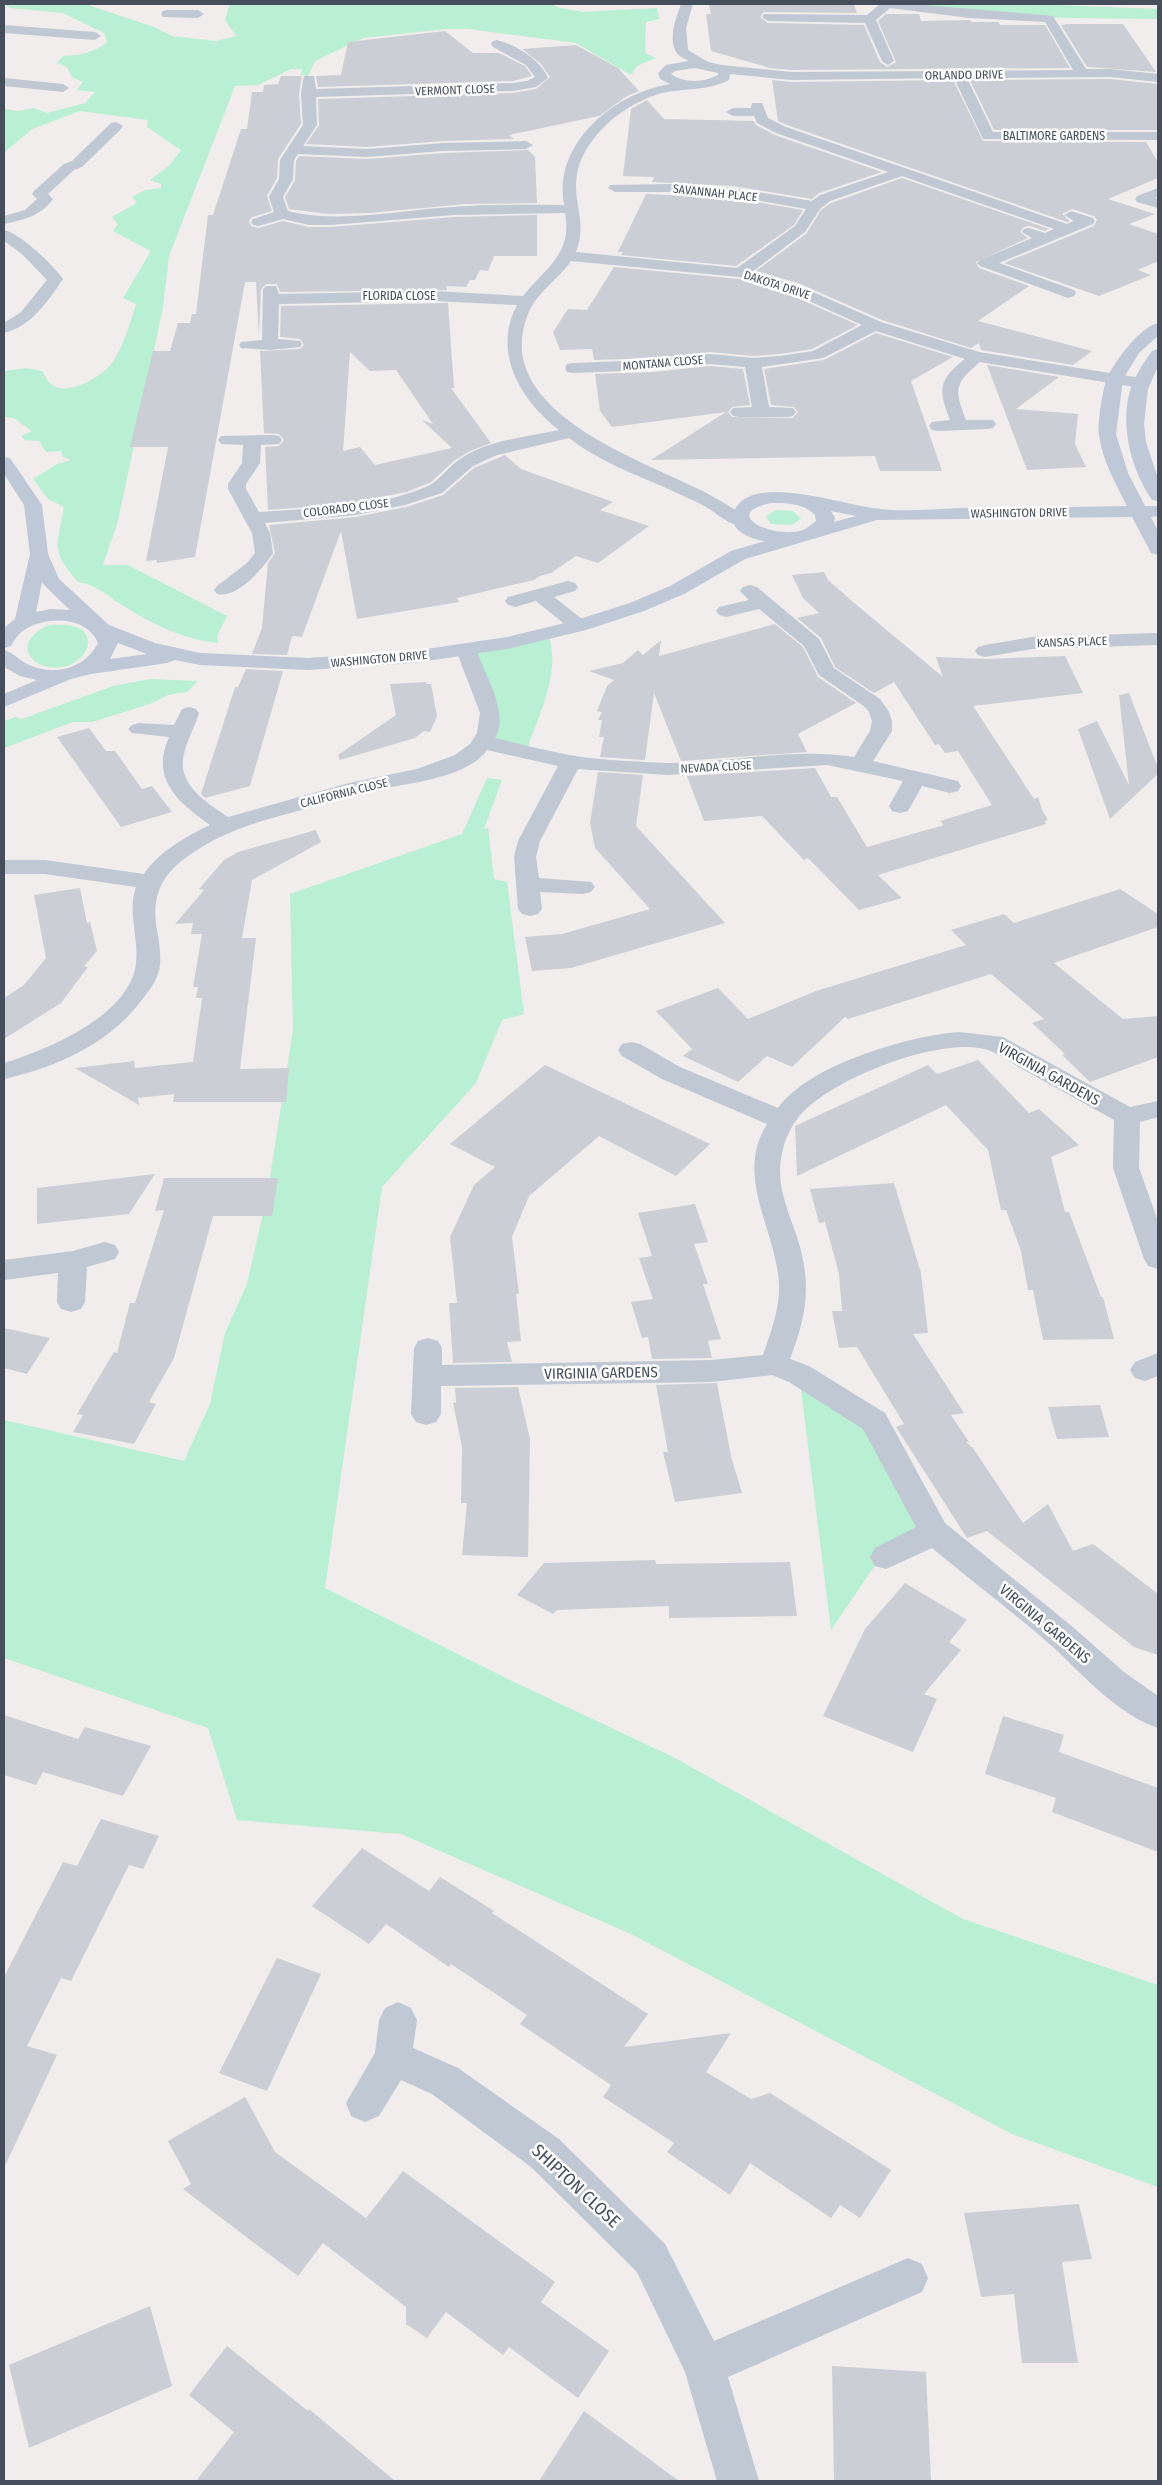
<svg xmlns="http://www.w3.org/2000/svg" width="1162" height="2485" font-family="'Fira Sans Condensed',sans-serif">
<rect width="100%" height="100%" fill="#f0edec"/>
<!-- green -->
<path fill="#b9efd2" d="M4,4H85L154,27L172,36L216,41L236,36L225,20L230,4H554L556,7L583,12L657,8L659,19L646,22L645,53L656,58L637,66L631,75L576,43L468,29H446L363,38L315,61L308,76L301,75L302,69H291L258,85L235,86L169,256L163,307L118,521L103,565H128L227,616L217,636L218,643C182,639 152,624 122,605C106,595 97,585 78,582C50,550 57,547 64,507L48,499L33,479L57,464L71,460L63,457L61,451L46,452L39,441L25,440L21,436L32,431L14,418L4,417V371L26,368L42,371C45,375 47,381 51,384C67,398 103,376 113,362C124,344 130,324 136,304L123,298L151,251L113,231L118,224L112,217L137,203L132,197L145,190L161,188V184L150,180L169,166L181,150L147,127L148,120L80,111L32,129L4,153V109L18,111L34,108L47,113L85,103L95,92L77,90L83,82L72,77L67,67L57,63L63,56C78,56 96,52 107,42L104,33L63,13L10,8Z
M890,4H1027L1158,9V19L994,17Z
M776,510L793,511L801,519L792,525L771,524L766,516Z
M49,625C58,625 68,624 76,627C93,633 90,651 78,660C46,684 0,647 49,625Z
M548,634C562,672 538,716 526,752L482,742L489,732L466,650Z
M150,679L198,681L187,692L168,695L150,704L92,722H73L4,748V721L16,717L22,719L113,686Z
M487,778L502,780L484,829L488,828L494,879L507,882L524,1014L502,1020L476,1083L382,1187L325,1588L512,1681L675,1758L963,1919L1158,1985V2187L1012,2134L631,1934L401,1834L237,1820L208,1728L4,1658V1420L184,1461L210,1404L225,1333L247,1284L267,1196L293,1030L290,894L462,834Z
M799,1374L875,1415L934,1532L886,1557L873,1568L831,1630Z"/>
<!-- building -->
<path fill="#ccced5" fill-rule="evenodd" d="M709,5H854L857,13L764,12L760,17L768,23L864,25L880,62L887,67L896,62L878,21L886,14H919L921,21L970,20L971,22H998L1000,25H1045L1070,68L791,70L770,68L711,51L706,14H711Z
M1068,24H1123L1156,72L1087,67L1061,25Z
M445,31L473,53H499L525,66L532,76L513,81L318,87L316,76L341,75L348,42Z
M576,45L618,68L639,91L627,96L599,116L509,135L514,139L443,141L367,147L306,144L319,125L318,99L513,93L536,89L550,77L541,64L522,49Z
M281,76H302L299,93L301,124L278,159L277,178L267,196L272,211L252,217L249,221L251,226L258,228L283,221L309,227H331L454,217L537,215V256H494L488,271L480,270L475,280H470L466,287L446,286L447,290L280,292L277,284H266L261,289L259,338L256,282H245L195,557L157,563L156,560L146,561L168,447H130L153,351H170L178,323H190L192,314H196L208,215H213L241,129H247L252,92H263L264,85L278,84Z
M1110,79L1158,84V130H994L970,80Z
M772,80L791,82L953,80L983,141L1146,142L1158,162V178L1108,199L1155,214L1129,224L1158,234V261L1138,270L1151,275L1099,296L1004,263L1094,226L1097,220L1094,216L1072,209L1062,214L1070,221L1067,222L787,125L778,121Z
M647,100L664,119L754,121L756,125L775,135L882,172L819,193L812,199L733,186L652,182L654,177L623,176L631,109Z
M528,150L535,157L537,203L466,204L369,213L328,214L289,209L285,197L295,180L296,161L299,156L367,159L443,153Z
M902,178L1049,229L1045,231L1030,226L1024,227L1020,232L1028,238L976,262L979,268L1029,286L978,321L1092,351L1073,365L981,350L979,343L971,348L882,320L798,283L756,271L806,234L821,210L831,203Z
M646,194L733,198L803,210L794,225L736,266L621,255L623,252H618Z
M614,267L739,279L786,293L858,325L812,349L780,354L753,356L710,352L653,358L594,360L592,349L560,350L553,332L568,309L587,310Z
M448,303L454,388H451L491,443L470,451L455,460L431,482L407,492L344,504L268,510L265,447L279,446L284,440L279,434L264,433L260,351L300,349L304,345L300,339L280,337L281,306ZM350,352L370,371L396,370L433,424L422,420L452,448L375,465L360,447L343,451Z
M876,333L953,357L911,381L942,471H880L875,456L651,460L726,412L612,427L600,411L595,374L653,372L710,366L743,369L750,405L732,407L728,412L732,417L793,418L798,412L794,407L771,405L764,369L824,360Z
M987,365L1059,377L1016,409L1078,414L1075,444L1086,467L1027,470Z
M505,455L521,469L613,502L600,510L649,526L598,563L576,556L551,573L540,576L534,580L457,598L459,602L357,619L341,531L302,637L292,636L287,655L252,654L262,628L268,563L275,553L269,525L356,517L406,507L443,495L474,468Z
M824,572L828,580L853,602L943,677L936,657L985,659L1065,656L1083,693L973,706L1034,799L1038,797L1042,810L1048,820L1045,821L1046,824L878,875L902,898L859,910L808,858L804,860L762,816L704,821L687,776L815,768L831,797H837L867,847L944,825L940,821L992,805L958,751L945,753L939,744L935,745L894,682L874,693L835,667L821,638L797,618L819,613L803,598L792,575Z
M775,624L803,647L818,677L856,703L798,734L807,752L681,761L654,693L645,760L600,757L604,737H599L602,720H598L602,712L597,711L607,686L614,680L589,671L623,663L638,650L643,655L661,640L659,656Z
M246,669L283,671L250,786L205,798L201,794L235,687H238Z
M426,682L427,684H431L437,716L430,732L424,731L415,738L340,760L338,755L396,715L390,684Z
M1129,693L1158,768V774L1110,819L1078,729L1097,721L1129,785L1119,695Z
M89,728L106,751H115L142,789L152,786L172,812L121,827L57,737Z
M598,772L643,775L636,826L725,923L571,968L532,971L525,937L562,934L650,909L595,848L590,823Z
M316,830L321,842L252,880L242,938H256L240,1069L289,1068L286,1102H173L174,1094L138,1098L139,1105L75,1068L134,1061L135,1068L193,1062L202,998H196L198,987H193L202,934H191L193,923L175,924L204,890L199,889L224,860L238,852Z
M80,888L87,923L90,922L97,951L84,966L88,967L61,1003L4,1039V998L24,985L46,958L34,895Z
M1120,889L1158,914V927L1054,963L1123,1019L1158,1016V1057L1090,1082L1062,1055L1065,1054L1032,1023L1044,1019L991,974L848,1019L845,1017L792,1067L767,1056L738,1082L683,1056L692,1049L656,1011L718,988L748,1019L816,991L966,945L951,930L1004,914L1014,923Z
M978,1060L1029,1113L1039,1109L1079,1145L1051,1157L1065,1212H1069L1101,1297H1103L1114,1339L1043,1340L1033,1290H1028L1021,1251L1006,1210H1001L988,1150L946,1105L797,1176L795,1126L928,1065L937,1074Z
M545,1065L710,1144L676,1176L599,1136L529,1196L512,1237L519,1294H516L521,1341L507,1342L512,1362L453,1363L449,1303H457L450,1237L474,1185L495,1167L450,1144Z
M155,1174L129,1214L37,1224V1188Z
M164,1178H278L272,1216H213L174,1358L149,1402L156,1404L134,1444L73,1432L83,1415L77,1414L114,1352L117,1353L130,1303H135L164,1210L155,1211Z
M894,1183L921,1273L928,1333L913,1334L964,1413L951,1415L969,1442H966L973,1448L1023,1523L1048,1504L1073,1551L1093,1544L1158,1594V1655L1134,1647L987,1531L967,1538L896,1427L904,1424L857,1347L839,1348L832,1311H842L839,1274L825,1222L819,1223L810,1189Z
M695,1204L708,1242L694,1244L708,1284H703L721,1339L708,1341L712,1358L652,1359L648,1337L642,1338L631,1302L653,1299L639,1258L652,1256L638,1213Z
M4,1328L50,1338L27,1374L4,1368Z
M717,1383L731,1456L742,1493L675,1502L663,1452H668L656,1385Z
M518,1387L530,1439L528,1557L462,1555L467,1503H461L462,1447L453,1403L456,1402L455,1388Z
M1100,1405L1109,1437L1057,1439L1048,1407Z
M655,1560L656,1564L790,1562L797,1616L669,1618V1606L557,1610L553,1614L517,1595L544,1563Z
M905,1583L967,1620L949,1642L961,1650L924,1694L937,1699L913,1752L823,1716L865,1629Z
M4,1715L78,1739L85,1727L151,1746L123,1796L43,1772L36,1785L4,1775Z
M1003,1716L1064,1735L1059,1752L1158,1788V1852L1052,1812L1056,1798L985,1774Z
M101,1819L159,1836L143,1869L129,1865L71,1981L61,1978L27,2046L57,2055L4,2168V1977L63,1862L77,1866Z
M362,1848L429,1891L440,1877L494,1911L492,1913L648,2014L624,2047L731,2033L706,2072L751,2099L770,2093L891,2170L860,2218L840,2205L831,2218L750,2163L730,2195L667,2152L674,2143L603,2097L611,2085L520,2024L527,2015L451,1964L449,1967L386,1924L369,1944L312,1906Z
M277,1958L321,1974L267,2091L219,2073Z
M245,2097L275,2152L366,2218L403,2171L555,2282L541,2302L609,2351L578,2398L509,2347L503,2355L446,2312L427,2338L406,2324V2307L323,2243L298,2276L183,2189L191,2184L168,2141Z
M1079,2204L1092,2259L1062,2262L1078,2363H1022L1014,2294L981,2297L964,2213Z
M150,2306L172,2386L29,2448L9,2365Z
M227,2346L308,2411L309,2409L395,2481H196L234,2432L189,2395Z
M832,2366L926,2372L931,2481H834Z
M584,2411L679,2481H539Z"/>
<g fill="none" stroke-linecap="round" stroke-linejoin="round">
<!-- street -->
<path fill="#bfc8d3" fill-rule="evenodd" d="M681,4H693L686,28L688,50L708,62L722,65L791,72L1073,70L1045,22L969,18L890,8L876,20L894,61L888,65L882,61L865,23L768,21L762,17L764,14L867,15L880,4H914L1053,16L1086,69H1110L1158,74V82L1110,77L967,78L993,132H1158V140L983,139L954,78L791,80L730,74L729,80C708,91 684,88 662,93C625,103 584,136 577,174C572,204 588,220 576,252L737,268L795,226L806,209L733,196L675,192H615L608,188L610,185L675,184L733,188L812,201L820,195L888,172L776,133L757,123L754,116H733L726,112L733,108H751L752,103H762L768,118L786,127L1067,224L1074,221L1064,215L1071,211L1093,218L1095,221L1093,224L999,263L1074,290L1076,293L1074,296L1068,298L980,266L977,263L980,260L1032,238L1022,232L1024,229L1029,228L1045,233L1054,229L902,176L830,201L820,209L805,232L752,272L797,285L881,322L979,352L1141,378L1147,379L1149,383L1147,387L1141,388L980,362C954,384 954,389 966,420H993L996,424L993,428L987,429L938,431L932,430L929,426L932,422L950,420C938,389 938,380 965,359L876,331L823,358L762,367L769,407L793,408L796,412L793,416L787,417H739L733,416L730,412L733,408L752,407L745,367L710,364L653,370L573,373L567,372L565,368L567,364L573,363L653,360L710,354L753,358L780,356L813,351L862,325L787,291L739,277L571,261C558,280 537,292 528,314C490,408 633,457 694,487C712,495 729,506 747,517L749,521L747,525C731,529 719,514 706,507C662,483 609,469 569,438L497,455L473,466L442,493L405,505L356,515L265,523L270,533L273,553C263,568 238,599 217,594L214,590L217,586L247,563L255,553L252,533L228,489V484L242,463L243,445L221,444L218,440L221,436L273,435L279,436L282,440L279,444L261,445L260,463L246,484V489L259,512C314,508 376,509 428,486C440,480 449,466 460,459C487,440 527,437 559,430C520,400 492,352 517,305L435,301L279,304L278,339L300,341L302,344L300,347L270,350L241,348L239,345L241,342L262,340L263,289L266,286H276L279,294L435,291L523,296C545,268 573,254 565,213L454,215L331,225H309L283,219L258,226L253,225L251,222L253,219L274,212L269,197L279,179L280,160L303,125L301,93L304,76H314L316,89L513,83L527,81L535,77L526,65L493,47L491,44L493,41L497,40C516,45 541,60 548,78L536,87L513,91L316,97L317,125L303,146L367,149L443,143L526,141L533,145L526,149L443,151L367,157L298,154L294,160L293,179L283,197L288,211C339,224 400,210 452,207C489,204 527,205 564,205C553,143 614,93 670,84L660,79L658,73L666,65L689,61C685,59 678,56 676,52C668,38 676,18 681,4ZM695,68L718,73V75C703,83 684,83 671,74L675,71Z
M167,10H198L204,14L198,18L163,17L161,14L163,11Z
M4,25L95,32L101,36L95,40L4,33Z
M4,78L63,84L69,88L63,92L4,86Z
M116,122L123,126L121,129L82,167L74,170L48,194L53,199C41,216 23,220 4,224V216L25,210L37,199L32,194L34,191L64,164L72,161L111,123Z
M1158,188V197L1155,198L1158,199V208L1137,202L1135,199L1137,196Z
M4,230C21,234 52,264 63,279C47,302 32,326 4,333V323L21,312L47,280L22,254L4,241Z
M568,581L575,583L578,587L575,591L554,597L586,622L589,626L586,630H572L536,601L515,607L508,605L505,601L508,597Z
M750,585L757,587L819,639L834,668L880,699L889,712L892,721V731L873,761L958,781L961,786L958,791L950,793L922,786L908,811L900,813L892,811L889,806L903,781L827,765L668,775L578,769L540,841L536,857L539,878L591,882L595,887L591,892L583,894L540,892L542,909L538,914L530,916L522,914L518,909L514,857L518,841L558,766L487,750C465,781 396,784 361,793C345,797 330,803 314,807C270,818 225,829 188,856C161,875 151,897 157,930C159,941 161,952 160,964C159,977 152,987 144,997C111,1043 58,1067 4,1079V1063C47,1050 131,1015 136,963C139,936 127,913 136,887L45,874H4V860H45L144,874C160,851 185,837 210,825C178,802 150,779 169,737L132,733L128,729L132,725L139,723L174,725L182,709L189,707L196,709L199,713C195,726 187,740 184,754C176,784 207,803 228,817L349,783L417,769L455,755L470,744L477,733L480,713L456,650L459,646L466,644L473,646L476,650C485,674 510,715 495,738C519,744 544,750 569,755C598,760 639,762 668,763C730,763 792,747 854,757L870,731L872,721L869,712L865,707L819,675L804,646L759,609L726,617L719,615L716,611L719,607L749,600L740,591L743,587Z
M1158,633V645L1032,649L985,657L978,655L975,651L978,647L985,645L1032,637Z
M959,1032L1003,1037L1130,1107L1158,1101V1117L1140,1122L1139,1168L1158,1221V1269L1148,1266L1144,1259L1113,1168L1114,1120C1084,1103 1054,1087 1024,1070C1013,1064 1000,1054 988,1050C941,1035 827,1080 798,1118C786,1133 780,1153 780,1171C780,1194 790,1216 797,1237C812,1284 807,1314 790,1359L809,1366L885,1413L945,1523L1074,1628L1124,1672L1158,1696V1728C1117,1714 1084,1676 1053,1647C1014,1613 972,1581 932,1548L886,1569L875,1566L870,1557L875,1548L916,1527L863,1429L789,1382L772,1375L711,1382L441,1386V1414L436,1422L426,1425L416,1422L411,1414L414,1348L418,1341L428,1338L438,1341L442,1348V1365L711,1360L763,1355C771,1332 780,1308 779,1284C776,1229 734,1177 767,1124L662,1079L622,1056L618,1050L622,1044L631,1042L640,1044L680,1067L778,1108C809,1065 907,1036 959,1032Z
M105,1242L115,1245L119,1252L115,1259L87,1267L85,1302L81,1309L71,1312L61,1309L57,1302L58,1273L4,1280V1260L73,1251Z
M1158,1353V1376L1145,1381L1135,1378L1130,1370L1135,1362Z
M398,2002L411,2008L417,2020L413,2048L458,2068L559,2139L665,2244L714,2341L908,2258L922,2264L928,2278L922,2292L728,2377L759,2481H717L685,2372L637,2272L531,2167L432,2094L401,2080L379,2116L365,2122L351,2116L346,2103L375,2053L379,2020L385,2008Z"/>
<!-- secondary -->
<path fill="#bec8d6" fill-rule="evenodd" d="M1158,323V336L1139,353L1123,379L1116,434L1128,473L1145,506H1158V516L1151,517L1158,531V555L1151,553L1149,549L1132,517L877,520L745,559L684,594L644,611L586,630L507,649L413,663L308,670L200,665L175,660L167,663L91,674L71,679L4,707V694L37,680L20,676L4,667V650C13,652 18,660 27,664C53,677 85,669 98,643C88,616 44,615 23,631C18,634 14,641 11,646L4,648V628L15,619L30,554L24,505L4,474V457L10,458L42,505L48,554L59,579L109,625L155,643L200,653L308,658L413,651L507,637L573,621L630,603L670,586L731,551L765,541C746,538 723,527 737,506C759,474 849,507 880,509C906,512 934,509 960,508C1015,508 1071,507 1127,506C1116,484 1102,460 1099,435C1097,425 1103,387 1107,378C1115,361 1139,328 1158,323ZM771,503C788,503 803,503 815,515L816,521C812,524 807,528 803,530C775,540 718,514 771,503ZM831,511L856,516L834,522L835,518ZM42,582L44,585L70,610L51,609L36,612ZM118,643L147,654L110,659Z
M1158,349V366L1148,389L1144,424L1146,442L1158,478V501L1152,500C1131,470 1119,423 1131,388C1136,374 1144,362 1152,351Z"/>
</g>
<g text-anchor="middle" dominant-baseline="central" stroke-width="5" stroke-linejoin="round" paint-order="stroke">
<!-- far-street labels -->
<g font-size="12" fill="#454e5a" stroke="#fff">
<text transform="translate(964 75) rotate(-1)">ORLANDO DRIVE</text>
<text transform="translate(455 90) rotate(-2)">VERMONT CLOSE</text>
<text x="1054" y="136">BALTIMORE GARDENS</text>
<text transform="translate(715 193) rotate(6)">SAVANNAH PLACE</text>
<text transform="translate(777 285) rotate(18)">DAKOTA DRIVE</text>
<text x="399" y="296">FLORIDA CLOSE</text>
<text transform="translate(663 363) rotate(-5)">MONTANA CLOSE</text>
<text transform="translate(346 508) rotate(-7)">COLORADO CLOSE</text>
<text transform="translate(1019 513) rotate(-1)">WASHINGTON DRIVE</text>
<text transform="translate(1072 642) rotate(-2)">KANSAS PLACE</text>
<text transform="translate(379 659) rotate(-5)">WASHINGTON DRIVE</text>
<text transform="translate(716 767) rotate(-3)">NEVADA CLOSE</text>
<text transform="translate(344 793) rotate(-14)">CALIFORNIA CLOSE</text>
</g>
<!-- street labels -->
<g font-size="15" fill="#454e5a" stroke="#fff">
<text transform="translate(1049 1074) rotate(29)">VIRGINIA GARDENS</text>
<text transform="translate(601 1373) rotate(-1)">VIRGINIA GARDENS</text>
<text transform="translate(1045 1624) rotate(40)">VIRGINIA GARDENS</text>
</g>
<!-- near-street labels -->
<g font-size="18" fill="#454e5a" stroke="#fff">
<text transform="translate(576 2186) rotate(43)">SHIPTON CLOSE</text>
</g>
</g>
<!-- border -->
<rect width="1162" height="2485" fill="none" stroke="#454e5a" stroke-width="10"/>
</svg>
